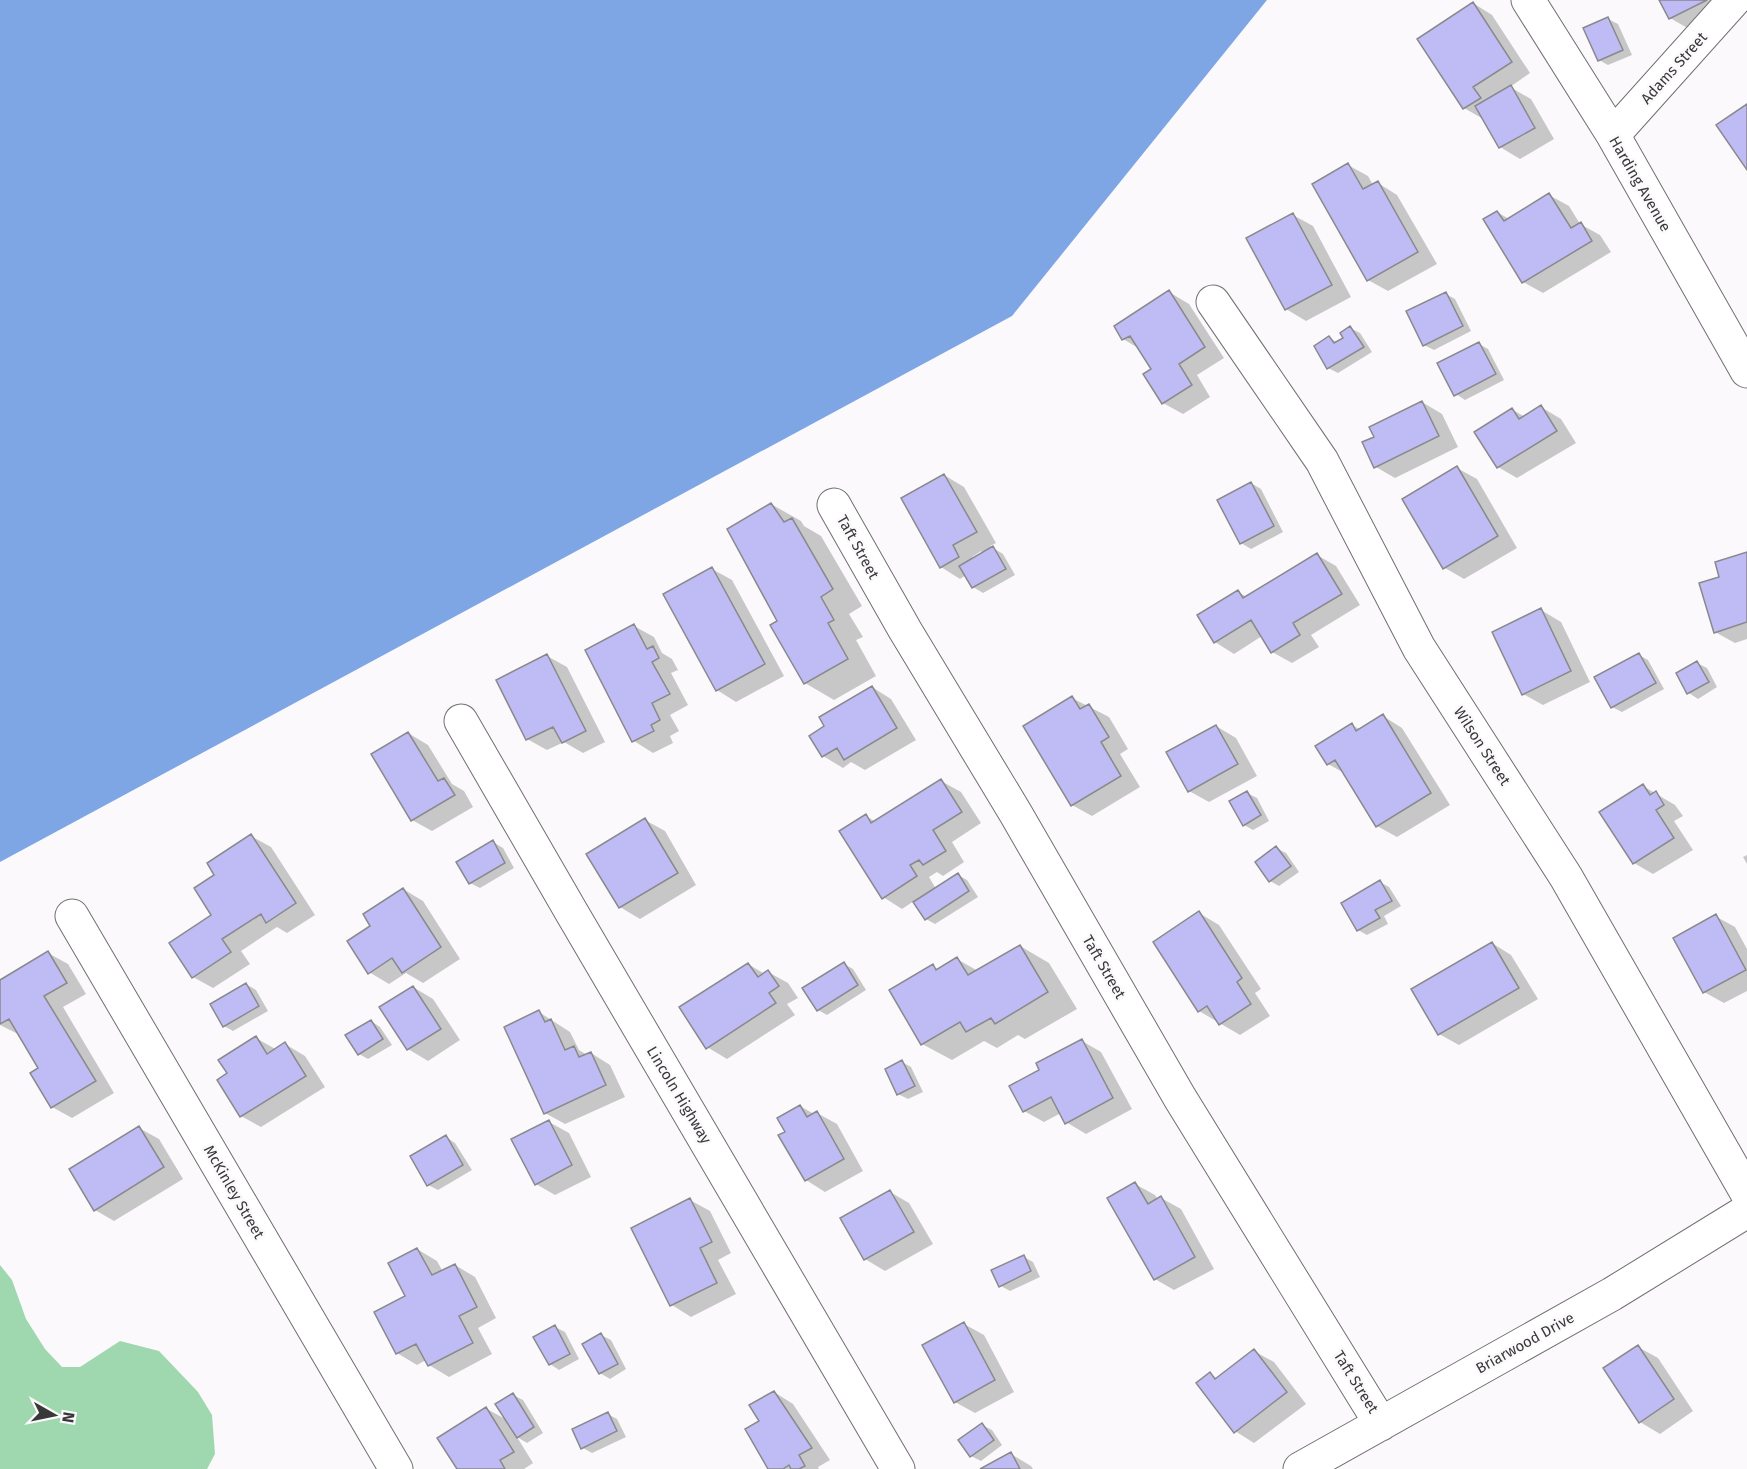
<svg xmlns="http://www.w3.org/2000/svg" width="1747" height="1469" font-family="'Fira Sans',sans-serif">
<rect width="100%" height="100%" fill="#fbf9fb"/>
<!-- green -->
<path fill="#9fd8af" d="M0,1265L12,1280L26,1319L45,1349L62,1367H80L120,1341L159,1351L198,1392L212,1415L215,1454L207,1469H0Z"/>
<!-- water -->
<path fill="#7ea6e4" d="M0,0H1267L1012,316L0,862Z"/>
<!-- shadow -->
<path fill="#0003" fill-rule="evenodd" d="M1661,0H1722L1689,29L1670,18Z
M1473,3L1492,15L1530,73L1510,87L1531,99L1554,139L1520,159L1500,147L1485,120L1464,108L1419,39Z
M1608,19L1618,24L1632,55L1608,65L1599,60Z
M1348,165L1368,176L1373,185L1378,183L1397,195L1437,264L1388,291L1368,280Z
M1549,195L1569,206L1580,224L1600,235L1611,252L1543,293L1523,282L1497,212L1509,219Z
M1293,215L1313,226L1351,297L1306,321L1286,309Z
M1169,292L1189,304L1224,358L1197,375L1210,397L1183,414L1163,403L1153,370L1140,349L1123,339Z
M1446,294L1455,299L1471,331L1434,350L1424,345Z
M1350,328L1360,333L1372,352L1338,373L1328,368L1330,338L1338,343L1345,339Z
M1479,344L1488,349L1504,380L1465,400L1456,394Z
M1422,402L1442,414L1458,447L1395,478L1376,467V438Z
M1541,407L1561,419L1576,443L1517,478L1498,467L1513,410L1525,417Z
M1457,468L1477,479L1517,548L1464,579L1445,568Z
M944,475L964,487L996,543L990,546L1003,554L1015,575L983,593L973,587L966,575L960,579L941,567ZM981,551L983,554L973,559L972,557Z
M1251,483L1261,489L1283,532L1251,549L1241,543Z
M771,504L801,521L804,526L821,536L862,606L849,614L863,637L856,640L876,676L834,700L805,683L779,621Z
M1747,554V639L1735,643L1715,632L1721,578Z
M1317,555L1336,566L1360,605L1311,635L1319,647L1292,663L1272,652L1262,636L1234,654L1215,642L1238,592L1247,597Z
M712,569L732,580L784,676L736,702L717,690Z
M1541,610L1561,622L1590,682L1543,705L1523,694Z
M634,626L654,637L662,653L672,659L678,670L671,673L688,705L670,715L679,731L670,736L673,743L653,753L634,741L587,651Z
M1639,655L1648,660L1664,689L1622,712L1612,707Z
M547,656L567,667L605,742L583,753L564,742L547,750L527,739Z
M1697,663L1707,668L1717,687L1698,699L1689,693Z
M872,687L891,699L916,740L865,770L851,762L843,768L823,756L826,727Z
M1072,698L1109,717L1128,749L1120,754L1140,787L1092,816L1072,805Z
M1383,716L1402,728L1450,805L1397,837L1377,826L1346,774L1328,764L1352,725L1361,730Z
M1216,726L1236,738L1257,776L1209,802L1189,791Z
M408,733L428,745L452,784L464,791L473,807L432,831L412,820Z
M941,781L961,792L981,823L952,842L964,862L943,876L937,872L929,877L936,889L958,875L967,880L978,897L935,924L926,919L914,901L902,909L883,897L866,816L876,822Z
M1643,786L1675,805L1683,816L1674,821L1693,850L1653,874L1634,863Z
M1247,793L1257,798L1269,821L1253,830L1244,825Z
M645,820L665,831L696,885L640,919L620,907Z
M251,836L271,847L315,915L287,933L277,927L241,951L250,964L213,988L193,977L213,915L216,875Z
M493,842L503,848L514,868L480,888L470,883Z
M1276,848L1286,853L1299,872L1279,886L1270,881Z
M1747,855V864L1743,857Z
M1380,882L1389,887L1401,906L1384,916L1388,924L1367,935L1358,930Z
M403,889L423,901L460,959L423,983L406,973L389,984L369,972L372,927Z
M1199,913L1219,925L1261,989L1255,993L1270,1016L1240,1035L1199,1011Z
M1715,916L1735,927L1747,949V991L1724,1003L1704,992Z
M1492,943L1511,955L1538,999L1459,1045L1439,1034Z
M1020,946L1049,963L1077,1009L1025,1039L1018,1035L997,1048L984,1041L952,1060L922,1044L933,966L939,970L957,959L978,971Z
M48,953L68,964L86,994L63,1007L114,1093L72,1118L52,1107L40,1069L20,1035L0,1025V981Z
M748,964L765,974L768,972L788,983L798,998L787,1004L795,1015L727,1059L707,1047Z
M844,964L853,969L866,990L827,1015L818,1010Z
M246,984L256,990L268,1011L233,1031L224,1026Z
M413,987L433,999L460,1040L428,1061L408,1049L381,1008Z
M539,1012L570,1032L579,1050L587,1055L591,1053L610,1065L625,1097L565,1124L545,1113Z
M371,1021L380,1027L392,1045L368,1059L359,1054Z
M256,1038L277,1050L285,1044L305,1056L325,1087L261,1127L241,1116L229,1074Z
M1082,1041L1101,1052L1132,1109L1086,1134L1066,1122L1061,1113L1044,1122L1024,1111L1042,1071Z
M902,1062L911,1067L923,1092L908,1099L898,1094Z
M800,1106L814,1114L817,1113L837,1124L863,1171L825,1192L806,1180L787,1132Z
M549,1122L569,1133L591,1177L555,1195L536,1184Z
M139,1128L159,1139L183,1179L114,1221L95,1210Z
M446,1137L455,1143L472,1170L438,1190L428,1185Z
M1135,1184L1155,1195L1158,1200L1161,1198L1181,1209L1214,1269L1174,1290L1155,1279Z
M890,1192L909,1203L933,1244L885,1271L865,1259L842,1219Z
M690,1200L710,1211L731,1253L718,1260L736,1294L691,1317L672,1305L633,1229Z
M417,1249L437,1261L443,1272L455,1265L475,1277L496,1318L478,1328L492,1354L449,1377L429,1365L426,1360L417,1365L397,1353L376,1313L407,1297Z
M1024,1257L1033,1262L1040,1277L1010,1291L1001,1286Z
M964,1324L984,1335L1014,1392L975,1413L955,1402Z
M555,1327L565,1332L579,1359L559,1370L550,1364Z
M601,1335L611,1340L626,1369L610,1379L600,1373Z
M1638,1347L1658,1358L1693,1411L1660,1434L1640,1422L1605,1369Z
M1254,1351L1274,1362L1306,1404L1254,1443L1235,1431L1210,1374L1218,1379Z
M774,1392L793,1404L830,1460L818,1467L819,1469H769L761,1422Z
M513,1395L523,1400L543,1433L527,1443L517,1437L533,1463L524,1469H458L487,1409L507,1420Z
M608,1414L617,1419L626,1437L592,1453L583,1448Z
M982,1425L992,1430L1002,1445L981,1461L971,1456Z
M1011,1454L1031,1466L1033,1469H983Z"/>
<!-- building -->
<path fill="#bebbf5" stroke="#89898c" stroke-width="1.5" d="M1659,0H1707L1669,19Z
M1473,2L1512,62L1473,87L1481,98L1463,109L1417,39Z
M1608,17L1623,50L1598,61L1583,28Z
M1511,85L1535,128L1499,148L1475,106Z
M1747,104V170L1716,125Z
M1348,163L1363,189L1378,181L1418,252L1367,281L1312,184Z
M1549,193L1571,228L1581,222L1592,241L1522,283L1483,219L1497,211L1504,221Z
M1293,213L1332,285L1285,310L1246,238Z
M1169,290L1205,347L1179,364L1192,385L1162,404L1143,374L1151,369L1130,336L1122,340L1114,326Z
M1446,292L1463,326L1423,346L1406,311Z
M1350,326L1364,347L1327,369L1314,346L1329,336L1334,343L1343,338L1340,333Z
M1479,342L1496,374L1454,396L1437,363Z
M1422,401L1439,436L1374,468L1362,442L1374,437L1369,427Z
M1541,405L1557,431L1497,468L1474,432L1512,408L1519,419Z
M1457,466L1498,536L1443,569L1402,499Z
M944,474L977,532L953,545L959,557L940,568L901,498Z
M1251,482L1274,526L1240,544L1217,500Z
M771,503L784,522L792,518L833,589L821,597L834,620L828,623L848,659L804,684L770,625L777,621L727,529Z
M993,546L1006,569L972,588L959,566Z
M1747,552V622L1714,633L1699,583L1719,577L1715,562Z
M1317,553L1342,594L1293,623L1300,635L1271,653L1251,620L1214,643L1197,615L1238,590L1243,598Z
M712,567L765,664L716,691L663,594Z
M1541,608L1571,671L1522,695L1492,632Z
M634,624L647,649L653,646L659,658L652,662L670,694L652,703L660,720L651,725L654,731L632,742L585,650Z
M1639,653L1656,683L1611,708L1594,677Z
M547,654L586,731L562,743L553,727L526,740L496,680Z
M1697,661L1709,682L1687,694L1676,673Z
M872,686L897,728L844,760L837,748L822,757L809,736L824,726L819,717Z
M1072,696L1080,709L1089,704L1109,737L1101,742L1121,776L1071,806L1023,726Z
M1383,714L1431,793L1376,827L1335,760L1327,765L1315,746L1352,723L1356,731Z
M1216,725L1238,764L1188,792L1166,752Z
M408,732L438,781L444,778L455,795L411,821L371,754Z
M941,779L962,812L933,830L946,851L923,865L919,860L910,865L917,876L882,899L839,831L866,814L871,823Z
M1643,784L1650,795L1656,791L1664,805L1656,810L1674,838L1633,864L1599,812Z
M1247,791L1261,815L1243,826L1229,801Z
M645,818L678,873L619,908L586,854Z
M251,834L296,903L266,923L261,914L222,939L231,952L192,978L169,943L211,915L194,888L214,875L207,863Z
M493,840L505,863L469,884L456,862Z
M1276,846L1291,866L1269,882L1255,862Z
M958,873L969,891L925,920L913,902Z
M1380,880L1392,901L1375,910L1380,918L1357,931L1341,903Z
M403,888L441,947L402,973L392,958L368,974L347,941L370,926L363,914Z
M1199,911L1242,978L1237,982L1251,1004L1219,1025L1207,1006L1198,1012L1153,942Z
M1716,914L1746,970L1703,993L1673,938Z
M1492,942L1519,988L1438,1035L1411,989Z
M1020,945L1048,992L995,1024L991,1018L966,1032L960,1022L921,1045L889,990L933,964L936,970L957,957L968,975Z
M48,951L67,983L44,996L96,1081L51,1108L30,1073L38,1068L9,1019L0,1024V980Z
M844,962L858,985L817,1011L802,988Z
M748,963L758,977L768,970L779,986L769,993L776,1003L706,1049L679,1007Z
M246,983L259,1006L223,1027L210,1004Z
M413,986L441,1029L407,1050L379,1007Z
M539,1010L545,1022L551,1019L565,1050L574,1046L579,1057L591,1052L606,1085L544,1114L504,1027Z
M371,1020L383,1039L358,1055L345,1035Z
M256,1036L267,1054L285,1042L306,1076L240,1117L217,1080L227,1073L218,1060Z
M1082,1039L1113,1098L1065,1124L1051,1097L1023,1112L1009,1086L1039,1070L1036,1063Z
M902,1060L915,1086L897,1095L885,1069Z
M800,1105L807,1117L817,1111L844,1159L805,1181L778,1135L785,1132L777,1118Z
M549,1120L572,1165L535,1185L511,1139Z
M139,1126L164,1167L94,1211L69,1169Z
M446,1135L463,1165L427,1186L410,1156Z
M1135,1182L1148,1204L1161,1196L1195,1257L1154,1280L1107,1198Z
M890,1190L914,1232L864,1260L840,1218Z
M690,1198L712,1242L700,1248L717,1283L670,1306L631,1228Z
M417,1248L432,1275L455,1264L477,1307L459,1316L473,1343L428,1366L416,1344L396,1354L374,1312L405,1296L388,1263Z
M1024,1255L1031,1271L999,1287L991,1270Z
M964,1322L995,1380L954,1403L922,1345Z
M555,1325L570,1354L549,1365L533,1337Z
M601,1333L618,1364L599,1374L582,1344Z
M1638,1345L1674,1399L1639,1423L1603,1368Z
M1254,1349L1287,1392L1234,1433L1196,1383L1210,1372L1215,1379Z
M774,1391L812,1448L799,1455L805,1466L799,1469H791L789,1465L783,1469H768L745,1429L759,1421L749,1405Z
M513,1393L534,1427L517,1438L495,1404Z
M486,1407L514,1452L500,1460L505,1469H457L437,1438Z
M608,1412L617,1431L581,1449L572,1429Z
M982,1423L994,1440L970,1457L958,1440Z
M1011,1452L1020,1469H980Z"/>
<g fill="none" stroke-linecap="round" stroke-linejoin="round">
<defs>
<path id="minor" d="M1528,0L1613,135L1747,371
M1613,135L1734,0
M1213,302L1322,461L1419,648L1566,877L1747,1193
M834,505L905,630L1016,814L1180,1098L1381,1424
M461,721L572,913L898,1469
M72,916L396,1469
M1300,1469L1612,1294L1747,1211"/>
</defs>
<!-- minor casing -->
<use href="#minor" stroke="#726f72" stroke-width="35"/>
<!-- minor -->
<use href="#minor" stroke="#fff" stroke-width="33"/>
</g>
<g text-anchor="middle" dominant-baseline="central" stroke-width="5" stroke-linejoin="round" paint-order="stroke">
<!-- street labels -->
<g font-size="15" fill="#393839" stroke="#fbf9fb">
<text transform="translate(1674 68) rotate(-48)">Adams Street</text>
<text transform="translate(1640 184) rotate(60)">Harding Avenue</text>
<text transform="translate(858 547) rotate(61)">Taft Street</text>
<text transform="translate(1482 746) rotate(57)">Wilson Street</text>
<text transform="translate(1104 967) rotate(60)">Taft Street</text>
<text transform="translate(679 1095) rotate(59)">Lincoln Highway</text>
<text transform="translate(234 1192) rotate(60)">McKinley Street</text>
<text transform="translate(1525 1343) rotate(-29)">Briarwood Drive</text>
<text transform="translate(1356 1382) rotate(58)">Taft Street</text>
</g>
</g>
<!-- north arrow -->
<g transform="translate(54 1415) rotate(99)" stroke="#fbf9fb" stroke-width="4.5" paint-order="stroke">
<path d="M0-4.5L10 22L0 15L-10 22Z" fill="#393839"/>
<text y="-9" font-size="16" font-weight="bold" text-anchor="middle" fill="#393839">N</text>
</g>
</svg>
